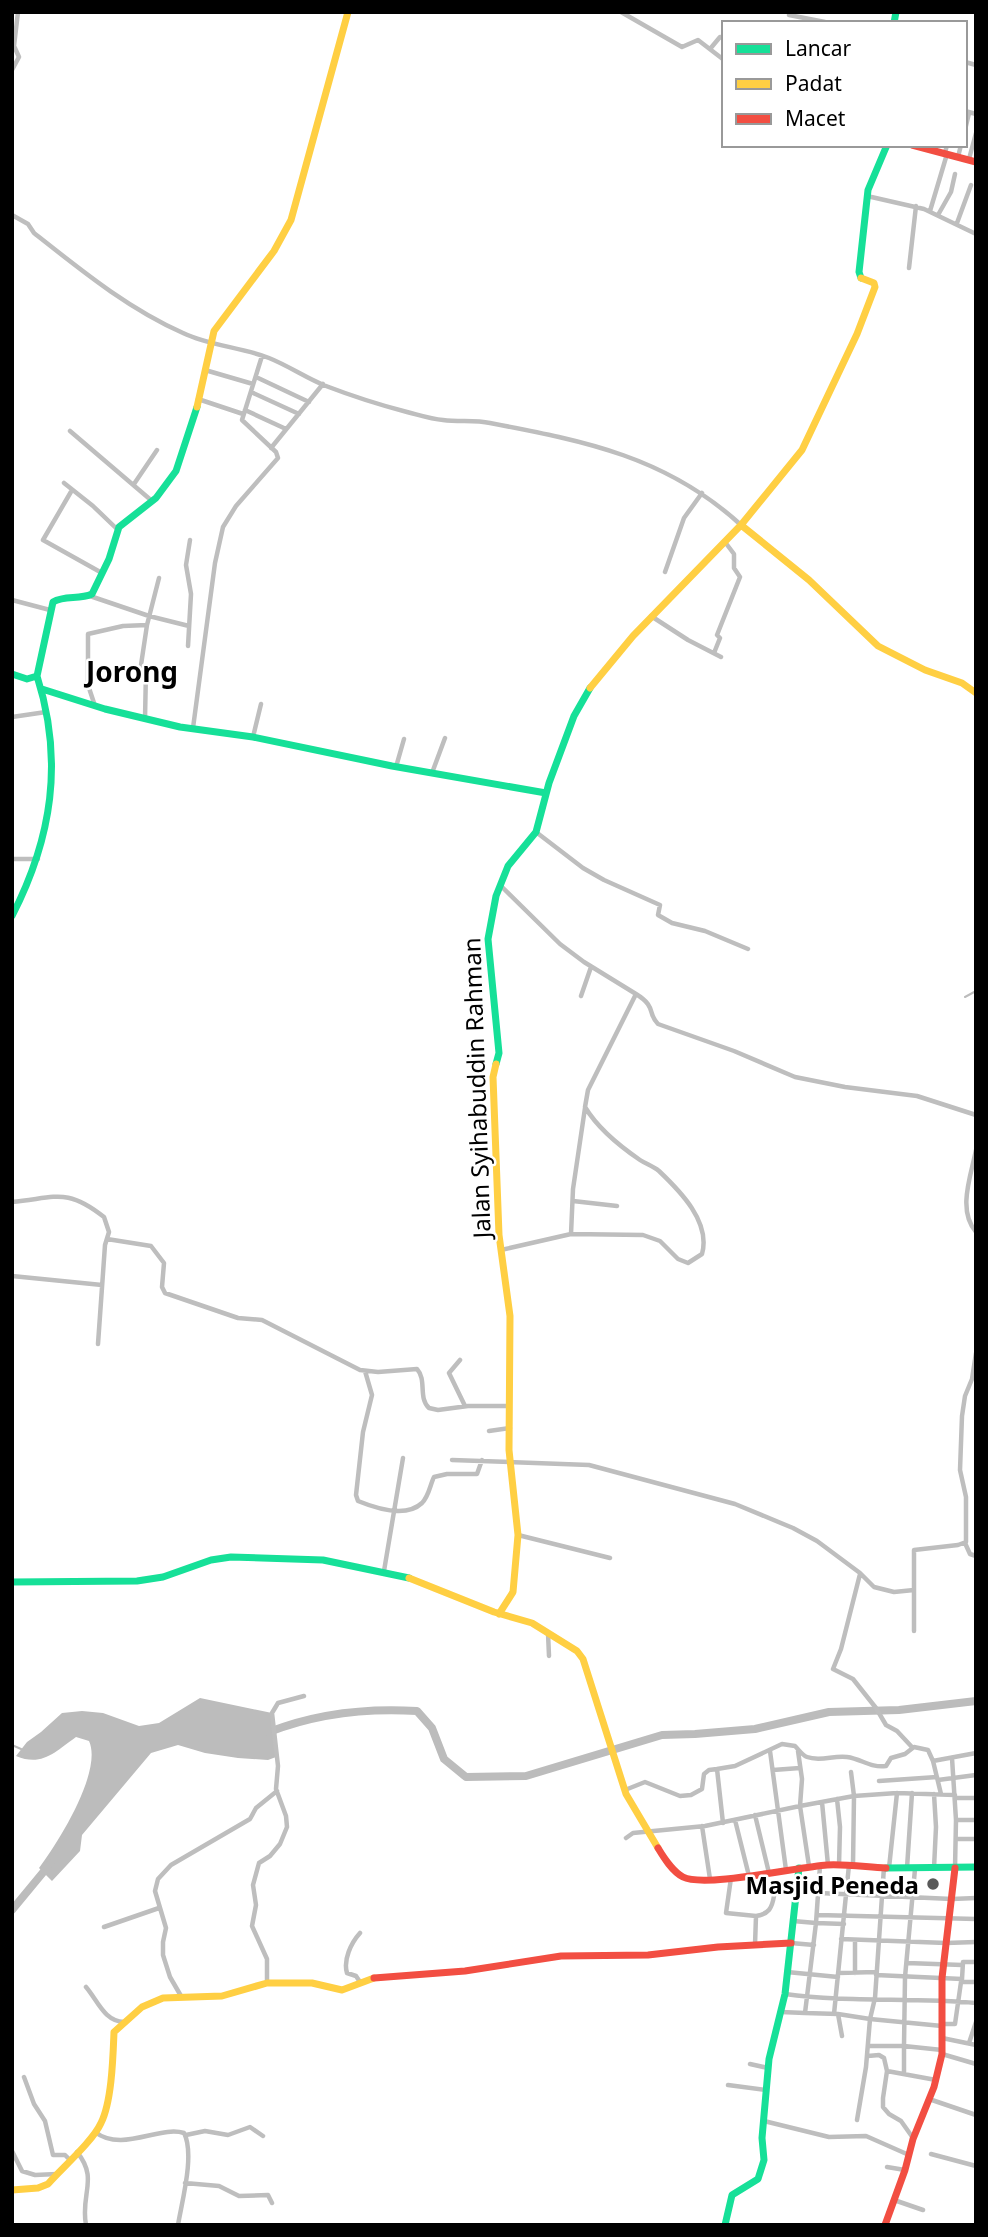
<svg xmlns="http://www.w3.org/2000/svg" width="988" height="2237" font-family="'Noto Sans',sans-serif">
<rect width="100%" height="100%" fill="#fff"/>
<!-- water -->
<path fill="#bcbcbc" d="M200,1698L272,1713L276,1757L268,1760L238,1758L205,1753L178,1745L151,1753L82,1835L80,1851L52,1881L39,1868C58,1843 103,1771 89,1741L76,1737C55,1752 42,1767 16,1756L27,1742L41,1732L62,1713L82,1711L103,1713L139,1726L159,1723Z"/>
<g fill="none" stroke-linecap="round" stroke-linejoin="round">
<!-- stream -->
<path stroke="#bcbcbc" stroke-width="2" d="M965,997L976,991
M12,1745L21,1749"/>
<!-- river -->
<path stroke="#bcbcbc" stroke-width="8" d="M269,1732C315,1714 368,1708 417,1711L432,1728L444,1759L466,1777L526,1776L662,1735L695,1734L755,1729L829,1712L899,1710L976,1701
M12,1910L50,1864"/>
<!-- street -->
<path stroke="#bebebe" stroke-width="4.5" d="M621,12L682,47L698,40L724,60
M789,15L825,22
M710,49L720,37L724,38
M965,62L976,65
M12,70L19,57L14,46L18,12
M965,111L976,114
M965,130L969,113
M945,153L947,145
M958,157L961,145
M969,159L976,133
M867,196L924,209L976,234
M930,211L947,154
M12,215L28,224L34,233C81,270 127,308 183,333C210,346 241,347 269,358C289,366 306,378 326,386C352,396 380,405 407,412C419,415 431,419 443,420C459,422 475,420 490,423C585,441 667,457 741,525
M938,215L951,192L955,174
M957,223L971,185
M909,268L916,206
M205,370L253,384
M256,377L309,402
M251,392L299,414
M198,399L243,414
M245,410L286,429
M70,431L152,501
M271,448L323,384
M64,483L93,506L118,530
M134,484L157,450
M72,490L43,540L102,573
M665,572L684,518L702,493
M90,596L149,616L189,626
M12,600L50,610
M651,616L688,640L721,657
M188,646L191,594L186,565L190,540
M714,653L720,638L717,635L740,577L734,568V554L725,542
M95,706L88,685V634L123,626L147,625
M12,717L46,712
M145,719L146,670L141,665L147,625L159,578
M193,728L215,563L223,527L236,506L278,458L276,452L242,420L262,356
M253,737L261,704
M396,767L404,739
M432,773L445,738
M536,832L583,868L604,880L660,905L658,915L672,923L705,931L748,949
M12,859H38
M500,885L560,944L584,962L636,994L588,1090L585,1107C597,1127 621,1147 640,1160C646,1164 653,1166 659,1171C680,1191 711,1222 702,1254L688,1263L678,1259L660,1241L643,1235L571,1234L501,1250
M636,994C657,1007 647,1013 658,1024L734,1051L795,1077L845,1087L917,1096L976,1115
M581,996L591,967
M976,1150C971,1176 957,1210 976,1232
M573,1201L617,1206
M12,1202C56,1198 66,1187 104,1217L109,1232L105,1245L98,1344
M571,1234L573,1189L585,1108
M107,1239L151,1246L164,1263L162,1287L165,1293L238,1318L262,1320L360,1370L378,1372L417,1369C427,1380 418,1398 429,1408L438,1410L468,1406H509
M12,1276L102,1285
M460,1360L449,1373L465,1406
M365,1371L372,1395L363,1432L356,1495L358,1501C375,1508 406,1518 422,1503C429,1496 430,1485 434,1477L447,1474H477L482,1460
M489,1431L510,1428
M452,1460L589,1465L735,1504L793,1528L817,1541L860,1573L874,1587L894,1592L914,1590V1550L958,1545L966,1542V1497L960,1470L962,1416L965,1396L972,1379L976,1353
M518,1535L610,1558
M965,1543L970,1554L976,1556
M384,1571L403,1458
M860,1574L841,1649L833,1669L853,1679L876,1708L886,1725L897,1731L911,1746
M914,1590V1631
M548,1633L549,1656
M770,1751L786,1870
M952,1758L956,1820L955,1868
M773,1770L800,1768
M851,1772L854,1796L897,1793L955,1795
M938,1780L976,1775
M879,1781L937,1777
M625,1790L645,1782L680,1796L691,1795L702,1789L704,1774L709,1770L717,1769
M941,1794L933,1761L976,1753
M955,1798H976
M837,1799L840,1827L839,1865
M822,1802L828,1865
M755,1815L769,1873
M735,1820L749,1876
M956,1820H976
M723,1823L717,1769L735,1766L782,1744L795,1746C799,1750 802,1755 807,1757C820,1762 834,1755 847,1757C862,1759 870,1768 886,1766L891,1758L905,1754L914,1747L928,1750L933,1761
M702,1826L710,1879
M626,1838L633,1833L705,1826L800,1806L802,1779L798,1751
M956,1839H976
M809,1866L800,1806L854,1796L853,1865
M820,1866L816,1923L844,1924
M884,1867L875,1998L870,2019L942,2026
M889,1868L897,1793
M907,1868L912,1793
M934,1868L936,1827L934,1794
M915,1869L905,1977L904,2046L942,2050
M731,1878L726,1913L756,1916L755,1945
M819,1893L952,1899L976,1898
M818,1915L976,1919
M756,1916C769,1914 772,1908 774,1896
M104,1927L159,1908
M360,1933C351,1943 343,1960 347,1973L356,1976L360,1982
M841,1939L946,1943L976,1942
M855,1940V1973
M791,1943L814,1945
M907,1963L962,1965
M787,1972L838,1977
M838,1973L876,1972
M876,1975L962,1979L961,1982H976
M962,1979L963,1962H976
M267,1983V1959L252,1926L256,1905L253,1885L259,1863L270,1856L280,1844L287,1827L286,1816L276,1789L278,1766L272,1713L278,1703L304,1696
M86,1987C98,2001 104,2021 124,2022
M785,1994C847,2003 913,1997 976,2003
M181,1996L170,1977L163,1955V1942L166,1928L155,1891L158,1879L171,1865L250,1819L256,1808L277,1791
M781,2012L805,2013L816,1923L793,1921
M805,2013L838,2014L870,2019L866,2067L857,2120
M834,2014L849,1865
M838,2014L842,2036
M942,2024H955L961,1982
M942,2038L976,2045
M969,2043L976,2022
M868,2046H904V2074
M942,2054L976,2064
M868,2056L879,2055L884,2058L887,2071L883,2098V2107L889,2114L901,2121L913,2138
M750,2064L768,2068
M887,2071L936,2080
M24,2077L34,2104L45,2121L53,2155H65L70,2160
M728,2085L766,2090
M929,2099L976,2115
M764,2121L829,2137L866,2136L909,2155
M95,2132C122,2153 160,2125 184,2133C195,2154 182,2201 178,2225
M186,2135L205,2131L228,2135L250,2127L263,2136
M12,2151L22,2171L35,2175L57,2174
M77,2152C99,2179 80,2194 86,2225
M931,2154L976,2166
M887,2167L905,2170
M185,2183L219,2186L239,2196L268,2195L272,2203
M894,2200L923,2210"/>
<!-- fast -->
<path stroke="#16e098" stroke-width="7" d="M894,23L896,12
M861,278L859,272L868,190L887,145
M12,674L27,679L37,676L53,602C65,595 79,600 92,594L109,559L119,527L156,498L176,471L197,407
M42,689L105,709L180,727L253,737L392,766L546,793
M12,916C52,838 64,761 37,676
M496,1064L499,1053L488,939L496,896L508,866L536,832L549,783L574,716L590,688
M12,1582L137,1581L163,1577L211,1560L231,1557L323,1560L409,1578
M886,1868L976,1867
M725,2225L732,2195L758,2179L764,2160L762,2138L769,2059L785,1994L799,1868"/>
<!-- slow -->
<path stroke="#ffcf43" stroke-width="7" d="M197,407L214,331L274,251L291,220L348,12
M741,525L809,580L878,646L925,670L962,683L976,693
M590,688L633,636L741,525L802,450L857,334L875,287L874,283L861,278
M496,1064L493,1077L499,1235L510,1316L509,1450L518,1535L513,1592L499,1614
M409,1578L494,1612L532,1623L577,1651L583,1659L626,1794L658,1848
M12,2190L38,2188L48,2184C62,2168 93,2141 101,2123C112,2101 113,2056 114,2032L142,2007L163,1998L222,1996L267,1983H312L342,1990L374,1978"/>
<!-- jam -->
<path stroke="#f24e42" stroke-width="7" d="M912,145L976,162
M658,1848C664,1858 672,1871 683,1877C704,1888 798,1867 827,1865C846,1864 866,1867 886,1868
M374,1978L465,1971L561,1956L648,1955L718,1947L791,1943
M885,2225L905,2170L913,2139L934,2087L942,2054V1978L955,1868"/>
</g>
<!-- markers -->
<circle fill="#595959" stroke="#fff" stroke-width="2.5" cx="933" cy="1884" r="7"/>
<g text-anchor="middle" dominant-baseline="central" stroke-width="5" stroke-linejoin="round" paint-order="stroke">
<!-- street labels -->
<g font-size="24" fill="#000" stroke="#fff">
<text transform="translate(476 1088) rotate(-92)">Jalan Syihabuddin Rahman</text>
</g>
<!-- poi labels -->
<g font-size="24" font-weight="bold" fill="#000" stroke="#fff" text-anchor="end">
<text x="919" y="1884">Masjid Peneda</text>
</g>
<!-- quarter labels -->
<g font-size="28" font-weight="bold" fill="#000" stroke="#fff">
<text x="132" y="671">Jorong</text>
</g>
</g>
<!-- border -->
<rect width="988" height="2237" fill="none" stroke="#000000" stroke-width="28"/>
<!-- legend -->
<rect x="722" y="21" width="245" height="126" fill="#ffffff" stroke="#999999" stroke-width="2"/>
<rect x="736" y="44" width="35" height="10" fill="#16e098" stroke="#999999" stroke-width="2"/>
<text x="785" y="56" font-size="21" fill="#000000">Lancar</text>
<rect x="736" y="79" width="35" height="10" fill="#ffcf43" stroke="#999999" stroke-width="2"/>
<text x="785" y="91" font-size="21" fill="#000000">Padat</text>
<rect x="736" y="114" width="35" height="10" fill="#f24e42" stroke="#999999" stroke-width="2"/>
<text x="785" y="126" font-size="21" fill="#000000">Macet</text>
</svg>
